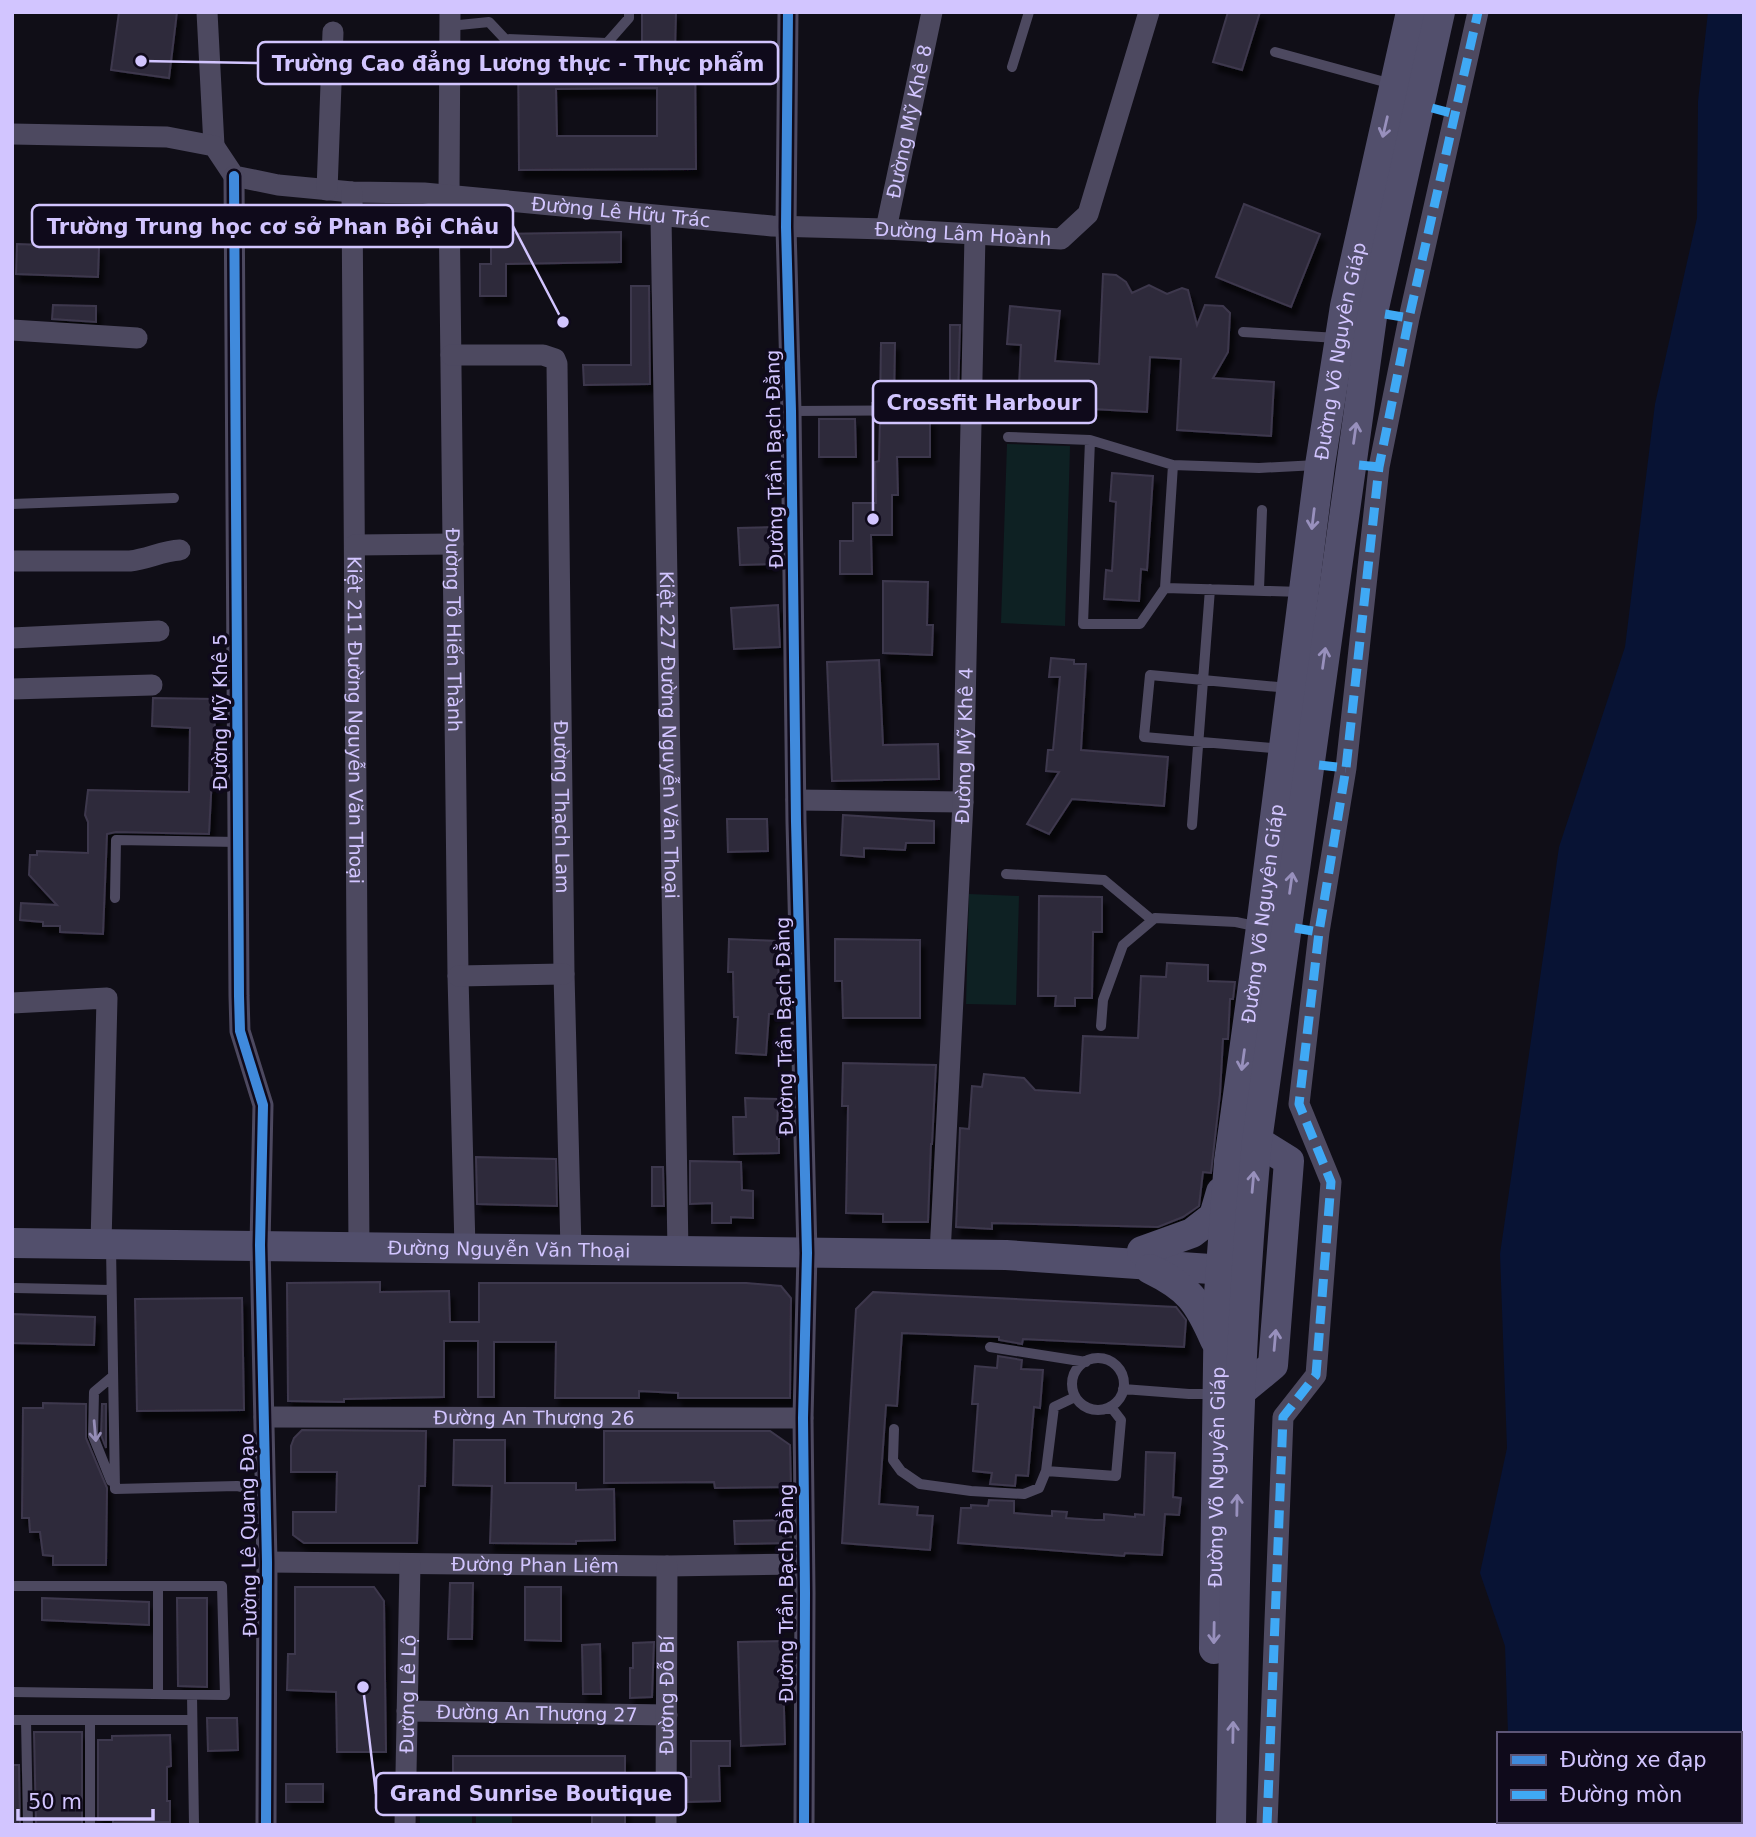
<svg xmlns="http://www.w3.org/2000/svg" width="1756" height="1837" font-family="'DejaVu Sans',sans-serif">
<defs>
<filter id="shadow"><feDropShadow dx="4.5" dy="8" stdDeviation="2" flood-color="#0009"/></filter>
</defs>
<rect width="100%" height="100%" fill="#100e17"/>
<!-- green -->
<path fill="#0e2123" d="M1007,444L1070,446L1065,626L1001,623Z
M969,894L1019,896L1016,1005L966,1004Z
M420,1790H472V1825H420Z
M475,1791H512V1825H476Z"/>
<!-- water -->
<path fill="#081334" d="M1708,12H1744V1825H1501L1502,1821H1740V1734H1508L1505,1646L1480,1573L1507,1448L1500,1254L1559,847L1625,647L1655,404L1697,218L1698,101Z"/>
<!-- building -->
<path fill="#2f2b3b" stroke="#3e384d" stroke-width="2" fill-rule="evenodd" filter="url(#shadow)" d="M119,12H177L169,78L111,70Z
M642,12H676L675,51H695L696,169L519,170L518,52L642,51ZM657,88V136H557L556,89Z
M1228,12H1260L1242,70L1213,62Z
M1244,204L1320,234L1291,307L1216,277Z
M621,232V262L506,264V296H480V264H491V234Z
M17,244L99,247L98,277L16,274Z
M1103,274L1116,275L1126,282L1132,293L1149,285L1167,294L1182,288L1188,290L1197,325L1205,305L1223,306L1230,313L1228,352L1213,378L1274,382L1271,436L1177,430L1181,359L1150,357L1147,412L1018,405L1021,345L1007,344L1010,306L1060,311L1055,361L1099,364Z
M631,286H649L650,384L584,385L583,365H631Z
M53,305L96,306V322L52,319Z
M950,325H960L958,399H950Z
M881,343H895L894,403H880Z
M880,418H930V457H897L898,495H892V535H871L872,574H840V541H853V503H876L875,462L879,461Z
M819,419H855L856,457H819Z
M1112,473L1153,476L1147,570L1141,569L1139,601L1104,599L1106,570L1112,571L1116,502L1110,501Z
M772,527L773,564L740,565L738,528Z
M883,581L928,582L927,625H933L932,655L883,653Z
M778,605L780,647L734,649L731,608Z
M1051,658L1074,660V664H1086L1081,750L1168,757L1164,806L1072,799L1049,834L1027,824L1059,772L1046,771L1048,750H1053L1060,677H1049Z
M879,660L883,745L938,744L939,779L832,781L827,662Z
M153,698L216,699L209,834L116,832L107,834L103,934L60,932V926H43V922L20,920L21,903L57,905L29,875L30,855H37V851L88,853V822L85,815L88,790L189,792L190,728L152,726Z
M843,815L934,821V843H906L905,850L864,848V857L841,855Z
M727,819H767L768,851L728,852Z
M1039,896L1102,897V932H1093L1092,998H1075V1006H1055L1056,996H1038Z
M729,939L778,941L779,1014H769L766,1055L736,1053L738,1017H734L733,972H728Z
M835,939L920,940V1018H843L842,981H835Z
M1167,963L1208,965V981L1235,982L1233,999H1230L1228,1039H1223L1220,1094L1211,1173L1203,1172L1199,1206L1183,1217L1158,1227L992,1223V1229L956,1227L960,1128L969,1129L972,1086L982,1087L984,1074L1024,1078L1035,1090L1080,1093L1083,1036L1138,1038L1141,976L1166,977Z
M843,1063L936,1065L932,1144H931L928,1222H883V1214L846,1213L848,1106H842Z
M745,1098L778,1099L777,1139H779V1153L734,1154L733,1117H746Z
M476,1157L556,1159L557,1206L477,1204Z
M690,1161L741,1162L742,1190L753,1191V1218L731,1217V1223H712V1203L690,1204Z
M652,1167H663L664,1206H652Z
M380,1282V1292L449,1291L450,1322H479V1283H746L781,1286L791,1298L790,1398H678V1393L639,1391V1398H555L556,1342H494V1397H478V1341H444V1397L344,1399V1402L288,1401L287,1283Z
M873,1292L1176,1307L1186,1320L1184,1347L1023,1339L1022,1344L999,1340V1337L902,1333L897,1406L886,1405L879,1504L918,1507L917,1515L933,1516L930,1550L842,1543L856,1309Z
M242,1298L244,1410L137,1411L135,1299Z
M12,1314L95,1317L94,1345L12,1343Z
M998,1356L1022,1360L1021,1369L1043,1370L1040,1408L1034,1407L1028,1476L1016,1475L1015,1486L990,1484L992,1473L973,1471L978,1404H972L975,1366L997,1368Z
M43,1403L86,1404V1438L107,1488L106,1565H53V1556L43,1555L40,1532H30L29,1518H22L23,1408H43Z
M102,1404H106V1448L101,1435Z
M302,1430L426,1431L425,1486H419L417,1543H304L293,1535V1512H336L337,1472H291V1446L294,1438Z
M604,1431H770L790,1445L791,1487L715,1488L714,1482L604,1483Z
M454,1440H505V1483H576V1490L614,1489L615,1540L576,1541V1544L490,1543L492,1486L453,1485Z
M1146,1452L1175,1453L1173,1497L1181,1498L1179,1515L1165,1514L1162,1555L1125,1553L1124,1556L958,1543L961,1508H971V1505L988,1506L989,1500L1014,1501V1513L1037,1515L1052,1516V1511L1067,1512L1066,1518L1095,1520H1104V1514L1135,1517V1514L1144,1515Z
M791,1520V1543L735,1544L734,1521Z
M450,1583H473L472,1639H448Z
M295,1587H374L384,1601L386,1752H337L336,1692L287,1690L288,1654H295Z
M525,1587H561V1641L525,1640Z
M42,1598L149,1602V1625L42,1620Z
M177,1598H207V1687L178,1686Z
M782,1641L785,1744L741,1746L738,1642Z
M654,1642L652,1697L630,1698V1668H633V1643Z
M600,1644L601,1694H583L582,1645Z
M207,1718H237L238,1750L208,1751Z
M34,1732H82V1825H36Z
M170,1735L171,1766L167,1767V1801H170V1822L113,1823V1820H98V1740H112V1736Z
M691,1741H730V1766H719L720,1801L688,1802L687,1777H691Z
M453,1756H625V1825H592V1786H453Z
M12,1765H19L20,1825H12Z
M286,1784H323V1802H286Z"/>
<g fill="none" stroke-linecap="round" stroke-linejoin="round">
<!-- lane -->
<path stroke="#4d4960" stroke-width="10" d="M449,26L489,22L505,39L607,43L629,18V12
M1275,52L1392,84
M1012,67L1029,12
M1243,332L1337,338
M791,411L973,410
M1008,437L1090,440L1173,465L1259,468L1317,465
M1090,440L1083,624H1140L1165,588L1173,465
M12,504L174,498
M1165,588L1302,592
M1259,589L1262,510
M1283,749L1144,737L1150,675L1289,688
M1192,825L1210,589
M1006,874L1104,880L1152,920
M115,898L116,840L238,842
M1101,1026L1103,1000L1123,945L1155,918L1236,922L1259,927
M111,1247L115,1489L237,1486L266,1492
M15,1288L111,1290
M990,1347L1086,1362
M1072 1384a26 26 0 1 1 52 0a26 26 0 1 1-52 0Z
M1123,1389L1189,1394H1215
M894,1429L893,1460L901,1471L920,1484L971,1491L1024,1494L1039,1488L1046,1471L1054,1407L1075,1397
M1046,1471L1116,1476L1121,1420L1111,1407
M111,1481L93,1436L94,1392L113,1376
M12,1586H222L225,1695L12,1692
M158,1586V1694
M192,1695L194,1825
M12,1720H192
M26,1720L28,1825
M90,1720V1825"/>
<!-- street -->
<g stroke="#4d4960" stroke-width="21">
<path d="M207,12L214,146"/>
<path id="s1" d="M450,12L449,196L458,976L465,1248"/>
<path d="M788,12L786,227L791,411L796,822L807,1253L803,1418L805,1593L804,1825"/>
<path id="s2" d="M12,134L167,137L214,146L234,176L278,185L352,192L424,193L772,226L886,229L1061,239L1088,214L1149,12"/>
<path d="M234,176L239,996L240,1031L263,1105L260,1245L267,1562L266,1825"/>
<path d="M327,190L333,32"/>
<path id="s3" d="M352,192L359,1249"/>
<path id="s4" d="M661,217L678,1252"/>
<path id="s5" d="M886,229L932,12"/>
<path d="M12,330L137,338"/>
<path id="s6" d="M451,355H543L555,359L557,364L564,974L571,1249"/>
<path d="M355,545L453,544"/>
<path d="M12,561H130C148,559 162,551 180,550"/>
<path d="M12,638L159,631"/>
<path d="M12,689L152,685"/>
<path d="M796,800L963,802"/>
<path d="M458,976L564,974"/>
<path d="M12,1003L107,998L101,1244"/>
<path id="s7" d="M940,1254L963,802L975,235"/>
<path id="s8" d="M264,1417L803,1418"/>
<path id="s9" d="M267,1562L667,1566L804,1564"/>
<path id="s10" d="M407,1711L667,1715"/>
<path id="s11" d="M405,1825L410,1564"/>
<path id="s12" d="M666,1825L667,1566"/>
<path d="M1267,1825L1283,1417L1316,1375L1331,1182L1299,1104L1319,932L1346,768L1379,467L1409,318L1478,12"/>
</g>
<!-- secondary -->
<g stroke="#524f6c" stroke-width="30">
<path id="s13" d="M12,1243L1006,1255L1240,1271"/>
<path d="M1142,1251L1192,1233L1214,1216L1221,1192"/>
<path d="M1150,1269C1189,1288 1198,1301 1215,1340"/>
<path d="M1239,1393L1273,1365L1289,1161L1257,1141"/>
<path id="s14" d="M1214,1649L1219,1294L1229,1161L1261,927L1320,465L1345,306L1411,12"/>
<path d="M1231,1825C1235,1597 1235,1368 1257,1141L1372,317L1440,12"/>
</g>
<!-- quiet -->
<path stroke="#3fa9f5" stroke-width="9" stroke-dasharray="18 9" stroke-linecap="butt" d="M1432,108L1455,114
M1385,314L1409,318
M1359,465L1379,467
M1319,765L1346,768
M1295,928L1319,932
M1267,1825L1283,1417L1316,1375L1331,1182L1299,1104L1319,932L1346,768L1379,467L1409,318L1478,12"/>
<defs>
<path id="cycleway" d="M788,12L786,227L791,411L796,822L807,1253L803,1418L805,1593L804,1825
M234,176L239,996L240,1031L263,1105L260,1245L267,1562L266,1825"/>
</defs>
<!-- cycleway casing -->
<use href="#cycleway" stroke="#0f0a1b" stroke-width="15"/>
<!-- cycleway -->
<use href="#cycleway" stroke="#408adc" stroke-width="10"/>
</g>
<!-- one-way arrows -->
<defs><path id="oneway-shaft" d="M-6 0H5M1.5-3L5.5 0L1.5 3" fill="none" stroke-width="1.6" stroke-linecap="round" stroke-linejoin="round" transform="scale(1.75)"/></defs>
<g stroke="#9890bd">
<use href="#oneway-shaft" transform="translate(1385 127) rotate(103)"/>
<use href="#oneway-shaft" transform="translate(1355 433) rotate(-82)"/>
<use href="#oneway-shaft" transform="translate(1313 519) rotate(97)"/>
<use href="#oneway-shaft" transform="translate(1324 658) rotate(-82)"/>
<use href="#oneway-shaft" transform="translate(1291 883) rotate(-82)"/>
<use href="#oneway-shaft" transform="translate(1243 1060) rotate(98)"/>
<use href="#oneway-shaft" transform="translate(1253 1182) rotate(-85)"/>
<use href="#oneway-shaft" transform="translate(1275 1340) rotate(-85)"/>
<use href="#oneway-shaft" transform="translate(1237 1505) rotate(-89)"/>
<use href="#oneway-shaft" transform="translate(1214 1633) rotate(91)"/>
<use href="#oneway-shaft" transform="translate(1233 1732) rotate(-89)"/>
</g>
<use stroke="#968db7" href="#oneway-shaft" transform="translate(95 1431) rotate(85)"/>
<g text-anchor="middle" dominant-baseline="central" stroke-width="7" stroke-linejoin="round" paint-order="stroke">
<!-- street labels -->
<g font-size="19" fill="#d2c5ff" stroke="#0f0a1b">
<text stroke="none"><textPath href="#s5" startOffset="110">Đường Mỹ Khê 8</textPath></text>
<text stroke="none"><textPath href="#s2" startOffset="628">Đường Lê Hữu Trác</textPath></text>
<text stroke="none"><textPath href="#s2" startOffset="971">Đường Lâm Hoành</textPath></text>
<text stroke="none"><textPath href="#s14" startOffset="1306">Đường Võ Nguyên Giáp</textPath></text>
<text transform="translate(774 459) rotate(-91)">Đường Trần Bạch Đằng</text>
<text stroke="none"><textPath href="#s1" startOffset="618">Đường Tô Hiến Thành</textPath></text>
<text transform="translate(220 712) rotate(-90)">Đường Mỹ Khê 5</text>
<text stroke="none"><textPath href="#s3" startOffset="528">Kiệt 211 Đường Nguyễn Văn Thoại</textPath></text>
<text stroke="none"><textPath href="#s4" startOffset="518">Kiệt 227 Đường Nguyễn Văn Thoại</textPath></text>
<text stroke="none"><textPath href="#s7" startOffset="509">Đường Mỹ Khê 4</textPath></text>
<text stroke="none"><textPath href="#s6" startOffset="553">Đường Thạch Lam</textPath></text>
<text stroke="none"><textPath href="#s14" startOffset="738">Đường Võ Nguyên Giáp</textPath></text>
<text transform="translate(784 1026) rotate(-91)">Đường Trần Bạch Đằng</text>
<text stroke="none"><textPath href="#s13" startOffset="497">Đường Nguyễn Văn Thoại</textPath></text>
<text stroke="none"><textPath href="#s8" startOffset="270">Đường An Thượng 26</textPath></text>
<text stroke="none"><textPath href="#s14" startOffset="172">Đường Võ Nguyên Giáp</textPath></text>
<text transform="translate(248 1535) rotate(-91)">Đường Lê Quang Đạo</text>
<text stroke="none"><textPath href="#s9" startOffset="268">Đường Phan Liêm</textPath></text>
<text transform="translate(786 1593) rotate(-90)">Đường Trần Bạch Đằng</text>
<text stroke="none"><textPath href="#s11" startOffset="131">Đường Lê Lộ</textPath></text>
<text stroke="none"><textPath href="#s12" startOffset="130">Đường Đỗ Bí</textPath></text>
<text stroke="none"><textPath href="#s10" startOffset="130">Đường An Thượng 27</textPath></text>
</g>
</g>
<!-- callouts -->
<path fill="none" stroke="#d2c5ff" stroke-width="2.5" d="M141 61L258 63M563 322L513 226M873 519L873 402M363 1687L376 1794"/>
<g fill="#d2c5ff" stroke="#0f0a1b" stroke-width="2.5">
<circle cx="141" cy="61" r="7"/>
<circle cx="563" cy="322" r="7"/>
<circle cx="873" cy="519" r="7"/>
<circle cx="363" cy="1687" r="7"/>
</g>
<g fill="#0f0a1b" stroke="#d2c5ff" stroke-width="2.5">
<rect x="258" y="42" width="520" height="42" rx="7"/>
<rect x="32" y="205" width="481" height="42" rx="7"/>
<rect x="873" y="381" width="223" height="42" rx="7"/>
<rect x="376" y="1773" width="310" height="42" rx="7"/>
</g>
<g font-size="21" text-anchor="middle" font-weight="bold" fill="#d2c5ff">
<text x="518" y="71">Trường Cao đẳng Lương thực - Thực phẩm</text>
<text x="273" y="234">Trường Trung học cơ sở Phan Bội Châu</text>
<text x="984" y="410">Crossfit Harbour</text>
<text x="531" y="1801">Grand Sunrise Boutique</text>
</g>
<!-- border -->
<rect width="1756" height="1837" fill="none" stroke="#d2c5ff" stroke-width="28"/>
<!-- legend -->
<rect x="1497" y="1732" width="245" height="91" fill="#0f0a1b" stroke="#5d5576" stroke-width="2"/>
<rect x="1511" y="1755" width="35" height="10" fill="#408adc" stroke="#5d5576" stroke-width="2"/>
<text x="1560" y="1767" font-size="21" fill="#d2c5ff">Đường xe đạp</text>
<rect x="1511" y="1790" width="35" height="10" fill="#3fa9f5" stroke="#5d5576" stroke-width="2"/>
<text x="1560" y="1802" font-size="21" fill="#d2c5ff">Đường mòn</text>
<!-- scale -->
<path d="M18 1809v10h135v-10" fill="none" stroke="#d2c5ff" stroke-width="3.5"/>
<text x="28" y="1809" font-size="21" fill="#d2c5ff" stroke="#0f0a1b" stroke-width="5" paint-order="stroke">50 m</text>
</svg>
